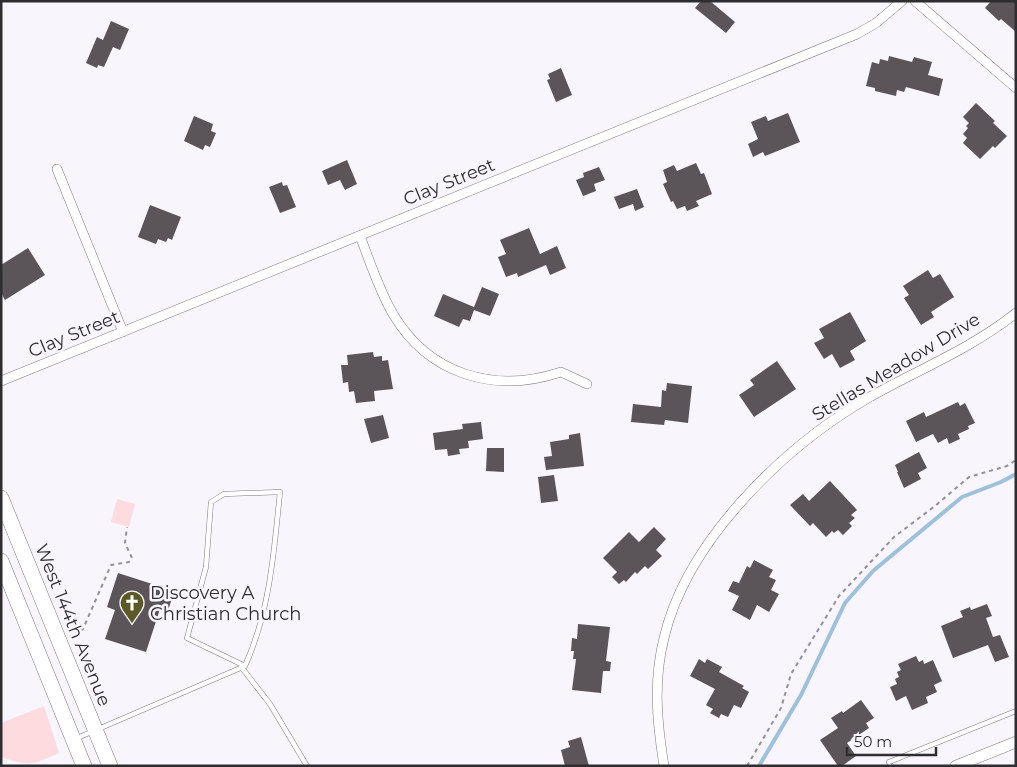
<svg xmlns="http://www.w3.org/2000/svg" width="1017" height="767" font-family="Montserrat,sans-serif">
<rect width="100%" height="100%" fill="#f8f5fd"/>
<!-- park -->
<path fill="#fddbdf" d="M117,499L135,504L129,527L111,522Z
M44,706L59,753C32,765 30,767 1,757V723Z"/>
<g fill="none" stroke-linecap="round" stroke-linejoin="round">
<!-- stream -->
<path stroke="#9ec1db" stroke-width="4" d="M759,766L801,695L845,603L873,571L962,497L1001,482L1016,474"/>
</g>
<!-- building -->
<path fill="#5b5559" d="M701,1H710L735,22L726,33L695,8Z
M991,1H1016V32L1001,19L999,21L985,8Z
M111,21L129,29L120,50L113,47L104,67L98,65L97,68L86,63L97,37L103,40Z
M889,56L912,62L914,57L932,62L928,75L943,79L939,96L906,87L904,92L897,90L896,96L875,91V88L866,86L872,62L879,64L880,59L888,61Z
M561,68L572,95L556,102L547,80L550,79L548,74Z
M976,103L995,121L993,123L1007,136L995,148L993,146L980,159L963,143L967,138L963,134L968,128L966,126L969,123L963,117Z
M788,113L800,142L765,156L763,152L753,157L748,144L758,139L751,122L766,116L768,121Z
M194,116L213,124L211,131L216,133L210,147L205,145L203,150L184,141Z
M347,160L357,184L345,190L340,180L328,185L322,171Z
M696,163L701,174L704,173L712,194L696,201L699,206L687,211L685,206L677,209L673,201L671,202L663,184L667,182L663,170L674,165L677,171Z
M599,167L605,180L594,184L596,191L583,196L576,180L584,177L583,173Z
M282,182L283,186L287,185L296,207L280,213L269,187Z
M637,189L644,207L635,211L633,204L619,209L614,197Z
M150,205L181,217L172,240L168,238L166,242L158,239L156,244L138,237Z
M529,228L540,254L557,246L566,268L550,275L546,265L518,277L517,273L506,277L498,257L506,254L500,240Z
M28,248L45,275L5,300L1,293V265Z
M928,270L933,278L940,274L954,297L931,312L934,317L921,325L904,298L909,295L903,286Z
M482,287L499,294L490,316L474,310L470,321L463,319L459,327L434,316L443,294L474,307Z
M850,312L866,341L850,351L855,360L840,368L832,354L824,359L814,343L824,338L819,329Z
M373,352L374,357L382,356V361L388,360L393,389L374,391L375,401L356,403L354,391L349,392L348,382L343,383L341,365H348L347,355Z
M777,361L796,389L754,417L739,395L754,385L750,380Z
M667,383L692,386L688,423L665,420L664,425L631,422L633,404L661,407L662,390L666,391Z
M958,402L960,406L965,403L975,423L968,426L969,429L958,434L960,439L949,444L947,438L938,443L933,434L916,442L906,421L924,412L926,417Z
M383,415L389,438L371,443L364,419Z
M481,422L483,439L468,441L469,448L459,449L460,454L448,456L447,449L435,450L433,433L463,429L462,424Z
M580,433L584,466L546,470L544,457L552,456L550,442L569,439V435Z
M487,448H504V472L486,471Z
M919,452L927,468L918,473L921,479L904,488L897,472H898L895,465Z
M554,475L558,501L541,503L538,477Z
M830,481L857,510L851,515L855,518L849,523L852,526L843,535L838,530L834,533L832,531L826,537L813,523L810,526L790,505L803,494L809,501Z
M654,527L666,539L656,550L662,556L648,569L645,566L637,574L635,572L626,582L624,580L619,584L612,577L617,572L603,558L629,532L639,542Z
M754,560L773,570L769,577L776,580L771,590L779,594L769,612L757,605L750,620L732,610L739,596L728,591L733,581L739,583L747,566L750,568Z
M118,573L174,591L169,608L161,606L146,652L105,639L115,610L107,607Z
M987,604L992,616L986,618L993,637L1000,635L1009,657L995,662L988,645L953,658L941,626L963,617L960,611L970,607L971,610Z
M578,624L610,627L606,661L611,662L610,671H603L601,693L572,690L576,659H573L574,651H571L572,638L577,639Z
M916,656L919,662L923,660L924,664L933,660L942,681L934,685L937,692L926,697L928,703L912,710L906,696L896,701L890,687L897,684L895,679L899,677L897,672L901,670L898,664Z
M699,659L705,663L707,659L722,667L719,672L744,686L742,688L749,692L741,708L734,705L728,717L721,714L719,718L710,713L713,709L706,705L715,689L690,676Z
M861,700L874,718L866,723L869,728L847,743L856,756L842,766H838L820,740L838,728L831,718L842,711L843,713Z
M581,737L589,766H565L561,750L570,747L568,741Z"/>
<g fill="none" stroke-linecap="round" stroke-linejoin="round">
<defs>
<path id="service" d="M242,668L270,704L307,766
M75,739L245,666C270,611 274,551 280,492L224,494L211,502L206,567L187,638L245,666
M891,766L889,762L1016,711"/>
<path id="minor" d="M915,1L1016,88
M57,169L123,332
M360,236C370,262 379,290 393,314C429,375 495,394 561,372L587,384
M1,381L857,34L876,23L902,1
M664,766C657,722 653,682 664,638C687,540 784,447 868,398C917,370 971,349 1016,313"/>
<path id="tertiary" d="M956,766L1016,742"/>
<path id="primary" d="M1,498L110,766
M1,561L84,766"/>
</defs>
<!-- service casing -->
<use href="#service" stroke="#7d7b81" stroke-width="5.5"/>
<!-- minor casing -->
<use href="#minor" stroke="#7d7b81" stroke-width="10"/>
<!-- tertiary casing -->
<use href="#tertiary" stroke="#7d7b81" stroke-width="12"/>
<!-- primary casing -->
<use href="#primary" stroke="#7d7b81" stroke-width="16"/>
<!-- path -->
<path stroke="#939196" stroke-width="2" stroke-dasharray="4 4" stroke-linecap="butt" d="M74,635L83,629L111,565L129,562L132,558L125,543L127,527
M747,766L781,708L791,674L839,596L894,537L935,506L969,477L1007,466L1016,460"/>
<!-- service -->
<use href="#service" stroke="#fff" stroke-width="4.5"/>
<!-- minor -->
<use href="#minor" stroke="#fff" stroke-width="9"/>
<!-- tertiary -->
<use href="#tertiary" stroke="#fff" stroke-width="11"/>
<!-- primary -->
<use href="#primary" stroke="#fff" stroke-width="15"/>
</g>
<!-- icons -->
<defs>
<symbol id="church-pin" viewBox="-11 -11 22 30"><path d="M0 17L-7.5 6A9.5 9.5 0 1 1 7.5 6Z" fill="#5b5926" stroke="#f8f5fd"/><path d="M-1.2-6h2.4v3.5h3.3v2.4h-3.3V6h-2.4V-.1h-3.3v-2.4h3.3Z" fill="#fff"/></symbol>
</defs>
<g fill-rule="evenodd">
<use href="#church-pin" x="118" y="589" width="28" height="38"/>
</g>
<g text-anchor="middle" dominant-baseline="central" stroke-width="5" stroke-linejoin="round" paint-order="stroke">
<!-- street labels -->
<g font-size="18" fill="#2e2d30" stroke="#f8f5fd">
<text transform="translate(449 182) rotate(-22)">Clay Street</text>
<text transform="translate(74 334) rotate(-22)">Clay Street</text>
<text transform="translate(896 367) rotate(-31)">Stellas Meadow Drive</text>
<text transform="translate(73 625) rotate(68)">West 144th Avenue</text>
</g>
<!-- poi labels -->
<g font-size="18" fill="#2e2d30" stroke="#f8f5fd" text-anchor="start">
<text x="150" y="593">Discovery A<tspan x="150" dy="21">Christian Church</tspan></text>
</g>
</g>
<!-- border -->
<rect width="1017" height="767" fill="none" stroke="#2e2d30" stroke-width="5"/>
<!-- scale -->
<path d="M847 747v8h89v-8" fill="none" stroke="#2e2d30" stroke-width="2.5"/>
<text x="854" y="747" font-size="15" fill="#2e2d30" stroke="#f8f5fd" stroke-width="4" paint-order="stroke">50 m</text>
</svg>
